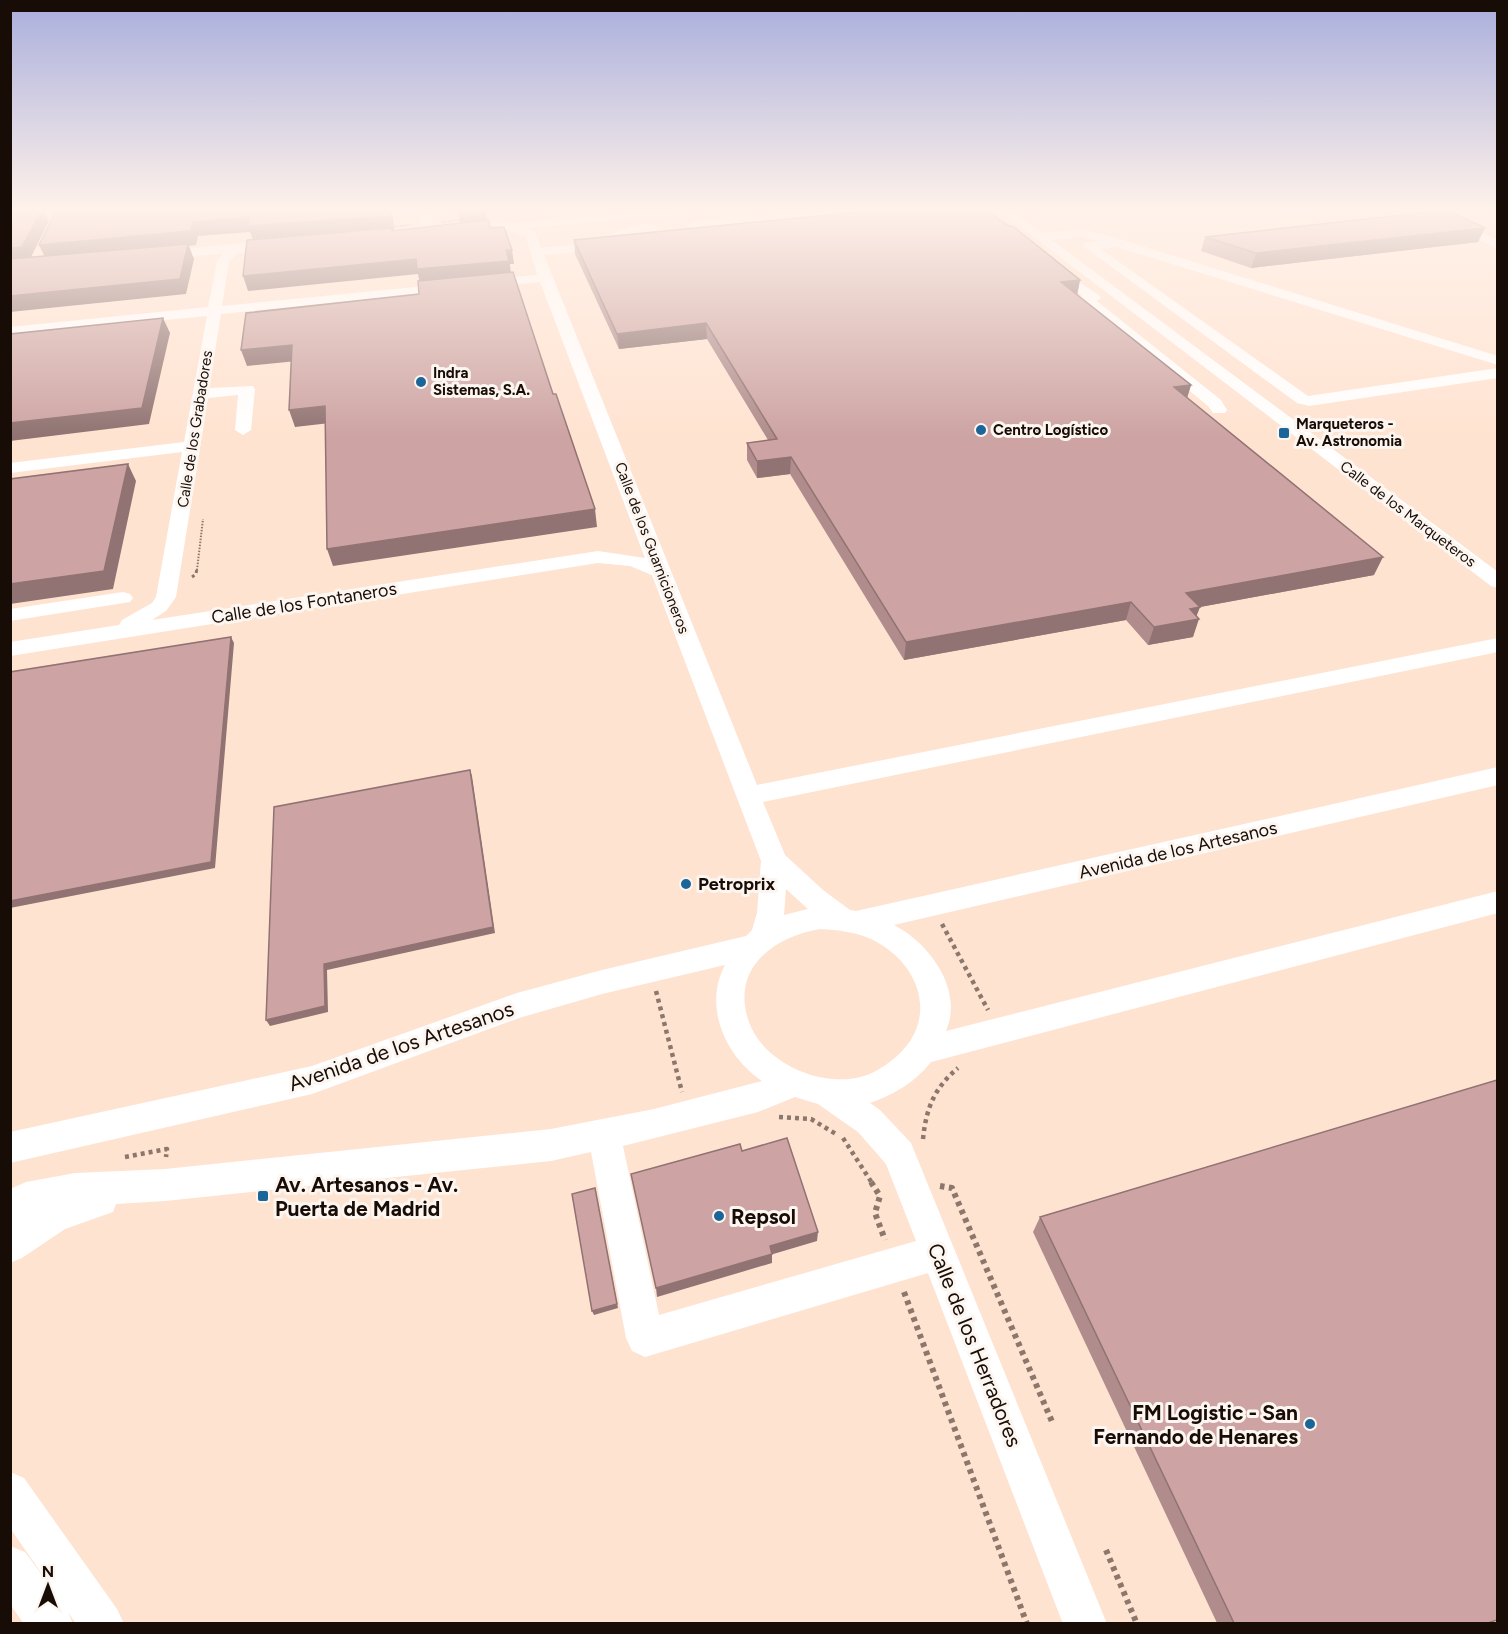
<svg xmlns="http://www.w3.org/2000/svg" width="1508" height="1634" font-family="Figtree,sans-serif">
<rect width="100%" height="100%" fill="#ffe3d1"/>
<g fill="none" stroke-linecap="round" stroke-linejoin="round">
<!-- path-far3 -->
<path stroke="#8b776b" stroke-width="2" stroke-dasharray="1.5 1.5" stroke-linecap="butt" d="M442,222L465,220
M391,227L410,225
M27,258L47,256
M197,570L203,519"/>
<!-- path-far2 -->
<path stroke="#8b776b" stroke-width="3" stroke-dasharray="3 3" stroke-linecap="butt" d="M192,577L196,574L197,568"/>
<!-- path-far1 -->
<path stroke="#8b776b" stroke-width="4.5" stroke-dasharray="4 4" stroke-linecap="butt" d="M942,924L988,1010
M656,991L682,1092
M779,1117L811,1119L836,1134
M843,1138L872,1183
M923,1139C926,1109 934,1088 958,1068
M125,1157L167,1149L166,1157"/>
<!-- path -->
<path stroke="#8b776b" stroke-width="6" stroke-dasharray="4.5 4.5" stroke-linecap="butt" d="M871,1182L880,1196L875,1213L885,1240
M940,1186L952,1188L1053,1424
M904,1292L1027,1624
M1106,1550L1137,1624"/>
<!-- minor -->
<path fill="#fff" fill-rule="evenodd" d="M418,208H430L433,227L431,230L427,231L421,227Z
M680,208H721L715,212L524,228L535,232L541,248C555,246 570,246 584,244C602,241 644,214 659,228L653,232L635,233L588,251L544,255L757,785L1498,638V652L763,802L785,855L823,890L850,910L856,911L1498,767V785L894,925C929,943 964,989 946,1031L1498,891V913L931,1062C914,1083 895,1094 870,1103L880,1110L911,1143L1107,1624H1063L928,1273L645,1357L632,1351L626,1338L591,1152L551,1161L165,1201L116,1204L113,1212L65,1229L22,1258L10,1263V1223L13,1222L10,1223V1189L26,1182L75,1173L165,1169L551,1129L654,1109L762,1081C725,1056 703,1006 725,965L602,994L519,1018L312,1094L10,1163V1132L312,1066L517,993L602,970L746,936L752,930L757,913L761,861L652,575L630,566L598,563L10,656V642L119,625L122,620L152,603L156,597L182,452L10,473V463L184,442L207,316L10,335V327L208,307L217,261L222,254L152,259L151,256L157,252L243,243H283L285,246L283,249L279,250L237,253L229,262L222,306L537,275L526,237L492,225V219L496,218L509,223ZM540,282L645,558L598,551L152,620L166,611L176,597L208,398L238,395L235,430L243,435L251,430L255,389L253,386L209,388L221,314ZM786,889L808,909L784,915ZM820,929C838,930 857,932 873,940C923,965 940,1024 891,1061C883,1067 874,1073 864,1076C823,1089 763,1063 749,1022C730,969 773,937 820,929ZM795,1097L818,1104L858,1132L886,1164L916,1241L659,1315L623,1146L758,1112Z
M855,208H896L890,212L693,229L687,225L693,221Z
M996,208H1009L1043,233L1081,229L1113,237L1498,356V365L1117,247L1101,249L1308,396L1498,368V378L1309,406L1297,403L1083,246L1085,243L1099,241L1081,237L1052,240L1498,572V588L1491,586Z
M1412,208H1427L1498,240V249Z
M1067,274L1099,295L1101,298L1097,301L1221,400L1227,410L1225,413H1213L1208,406L1081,302L1079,299L1082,296L1060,278Z
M123,592L130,594L133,598L130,602L10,621V609Z
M10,1472L24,1478L117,1609L124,1624H76L68,1612L73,1624H24L10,1604V1546L25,1552L51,1587L10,1528Z"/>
</g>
<!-- wall -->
<path fill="#b08d8c" d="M1205,237L1478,242L1251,268L1201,251Z
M574,240L1080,280L1077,295L1191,385L1187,398L1374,575L1200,607L1196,616L1193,637L1148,645L1126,620L904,660L790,474L757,478L747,460V443L768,440L707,339L619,349L575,254Z
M1040,1217L1488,1623H1217L1033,1232Z"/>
<!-- shaded-wall -->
<path fill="#907372" d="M43,208L49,221L29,261L10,263V248Z
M392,208L394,230L253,240L250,232L198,236L196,245L189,246L194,259L186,294L10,312V296L46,259L39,245L193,222Z
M485,208L488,222L460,224L458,211Z
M1485,228L1478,242L1251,268L1256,253Z
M512,250L514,264H510L511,275L420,284L418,274L248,291L243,276Z
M1080,280L1077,295L1061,282Z
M163,318L170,333L149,424L10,441V423Z
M706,323L707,339L619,349L617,334Z
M292,345L297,361L247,366L241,350Z
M1191,385L1186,401L1174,387Z
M325,406L330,423L295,427L289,410Z
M791,457L790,474L757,478V461Z
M128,464L136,481L113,589L10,604V584Z
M595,509L597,527L333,566L327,549Z
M1383,557L1374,575L1200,607L1195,620L1199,619L1193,637L1148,645L1154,627L1186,593Z
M1131,602L1126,620L904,660L906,642Z
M231,637L234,643L215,868L10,908V901Z
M470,770L472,776L495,933L327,970L328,1012L270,1026L266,1020Z
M596,1193L618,1308L594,1315L592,1311Z
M818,1232L817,1241L770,1255V1246Z
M772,1254V1263L657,1297L656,1288Z"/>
<!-- building -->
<path fill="#cda4a3" stroke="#907372" stroke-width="1.5" d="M43,208L22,247L10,248V210Z
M58,208H390L391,216L248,226L249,217L193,222L191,231L39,245Z
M457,208H485L458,211Z
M899,208H983L1009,226L1014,227L1080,280L1061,282L1191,385L1174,387L1383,557L1186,593L1200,607L1190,609L1199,619L1154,627L1131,602L906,642L791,457L757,461L747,443L777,439L706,323L617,334L574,240Z
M1447,210L1485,228L1256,253L1205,237Z
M488,220L490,228L504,227L512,250H506L509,261L417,269L416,259L243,276L247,240L391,228L392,231Z
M188,244L180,279L10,296V259Z
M513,272L553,394H556L595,509L327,549L325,406L289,410L292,345L241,350L246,313L419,294L418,281Z
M163,318L142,408L10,423V334Z
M128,464L104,571L10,584V479Z
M231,637L211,862L10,901V672Z
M470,770L493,927L324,964L325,1006L266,1020L274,807Z
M1497,1080V1620L1488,1623H1234L1040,1217Z
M787,1138L818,1232L770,1246L772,1254L656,1288L631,1174L740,1144L742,1151Z
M595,1188L617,1304L592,1311L572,1194Z"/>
<!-- sky -->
<linearGradient id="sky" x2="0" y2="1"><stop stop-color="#a9aedc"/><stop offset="0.48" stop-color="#fff2ea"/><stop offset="1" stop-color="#fff2ea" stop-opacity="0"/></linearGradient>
<rect width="1508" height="436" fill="url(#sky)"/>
<!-- markers -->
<g fill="#1c6599" stroke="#fcf5f0" stroke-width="2">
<circle cx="421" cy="382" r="6"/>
<circle cx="981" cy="430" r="6"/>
<rect x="1278" y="427" width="12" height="12" rx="3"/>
<circle cx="686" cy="884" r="6"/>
<rect x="257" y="1190" width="12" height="12" rx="3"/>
<circle cx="719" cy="1216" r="6"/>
<circle cx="1310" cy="1424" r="6"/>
</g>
<g text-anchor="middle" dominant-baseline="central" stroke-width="6" stroke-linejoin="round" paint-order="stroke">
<!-- far-poi labels -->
<g font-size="15" font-weight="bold" fill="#180c06" stroke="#fcf5f0" text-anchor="start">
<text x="433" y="373">Indra<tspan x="433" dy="17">Sistemas, S.A.</tspan></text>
<text x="1296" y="424">Marqueteros -<tspan x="1296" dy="17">Av. Astronomia</tspan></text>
<text x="993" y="430">Centro Logístico</text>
</g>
<!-- far-street labels -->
<g font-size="15" fill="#180c06" stroke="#fcf5f0">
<text transform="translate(195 429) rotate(-81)">Calle de los Grabadores</text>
<text transform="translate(1408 514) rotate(37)">Calle de los Marqueteros</text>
<text transform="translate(652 548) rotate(69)">Calle de los Guarnicioneros</text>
</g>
<!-- street labels -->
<g font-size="18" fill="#180c06" stroke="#fcf5f0">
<text transform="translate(304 603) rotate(-9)">Calle de los Fontaneros</text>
<text transform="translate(1178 850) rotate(-13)">Avenida de los Artesanos</text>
</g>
<!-- poi labels -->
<g font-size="18" font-weight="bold" fill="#180c06" stroke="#fcf5f0" text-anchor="start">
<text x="698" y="884">Petroprix</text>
</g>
<!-- near-street labels -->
<g font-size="21" fill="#180c06" stroke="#fcf5f0">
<text transform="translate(401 1046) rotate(-19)">Avenida de los Artesanos</text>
<text transform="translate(975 1345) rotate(68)">Calle de los Herradores</text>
</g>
<!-- near-poi labels -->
<g font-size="21" font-weight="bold" fill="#180c06" stroke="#fcf5f0" text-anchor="start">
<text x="275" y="1184">Av. Artesanos - Av.<tspan x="275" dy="24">Puerta de Madrid</tspan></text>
<text x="731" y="1216">Repsol</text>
<text x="1298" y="1412" text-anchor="end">FM Logistic - San<tspan x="1298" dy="24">Fernando de Henares</tspan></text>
</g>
</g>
<!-- border -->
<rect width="1508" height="1634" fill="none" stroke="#180c06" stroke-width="24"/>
<!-- north arrow -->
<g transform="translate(48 1586)" stroke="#fcf5f0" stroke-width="4.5" paint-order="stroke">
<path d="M0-4.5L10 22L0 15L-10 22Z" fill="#180c06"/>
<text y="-9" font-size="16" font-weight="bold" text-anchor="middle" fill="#180c06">N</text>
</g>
</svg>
